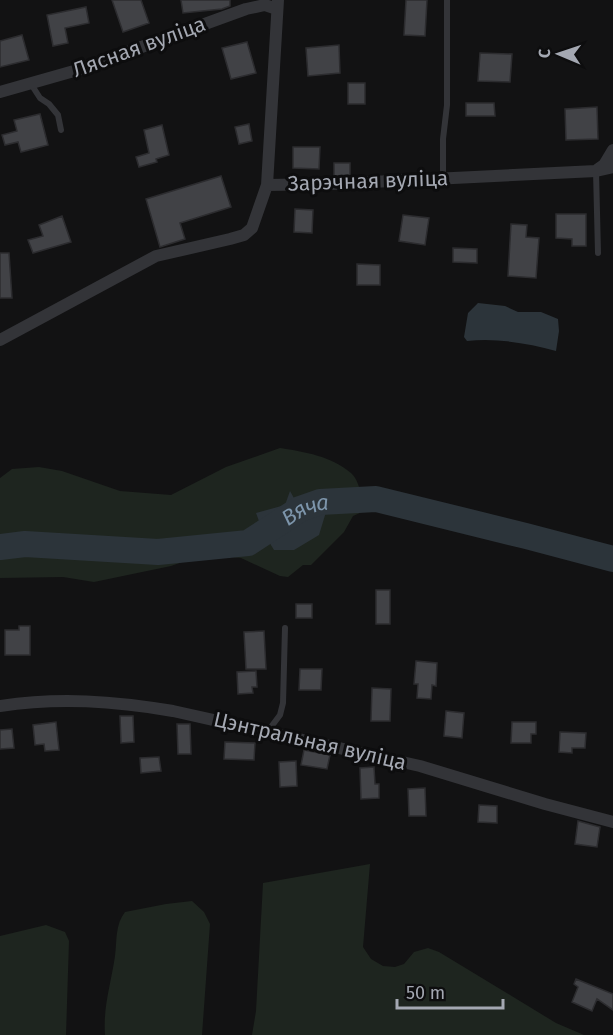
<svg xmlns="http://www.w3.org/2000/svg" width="613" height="1035" font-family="'Fira Sans',sans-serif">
<rect width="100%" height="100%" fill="#121213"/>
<!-- green -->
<path fill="#1e251f" d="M280,448C305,452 331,456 351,473C359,480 362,497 364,507L362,512L353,516L344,532L311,565H303L288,577L280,576L241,558L205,554L171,566L94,582L63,577L0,578V478L12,469L39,467L62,471L120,491L171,495L226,467Z
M370,864L363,947L371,959L383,966L395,967L404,964L414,952L428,948L439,952L556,1023L584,1035H252L256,1011L263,883Z
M192,901L204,912L210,924L202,1035H105C103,1006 111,984 115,956C117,940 115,925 125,912L166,904Z
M46,925L65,932L69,941L66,1035H0V936Z"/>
<!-- water -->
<path fill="#2c343a" d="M478,303L505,306L518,312H541L558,319L559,331L556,351C528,343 497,338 467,341L464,337L468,313Z
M290,491L300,509L320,502L326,512L319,535L294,550H274L263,532L256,513L285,505Z"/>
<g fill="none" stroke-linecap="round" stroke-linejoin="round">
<!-- river -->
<path stroke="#2c343a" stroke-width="26" id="s1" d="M0,547L25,544L158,552L248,543L300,509L320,502L376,499L526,536L613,559"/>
</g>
<!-- building -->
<path fill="#414246" stroke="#2c2c2f" stroke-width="1.5" d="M112,0H141L149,23L123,32Z
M181,0H230V6L222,9L183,13Z
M406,0H427L425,36L404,35Z
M86,7L89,23L65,28L68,43L53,46L47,15Z
M22,35L29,60L0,67V41Z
M247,42L256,73L231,79L222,48Z
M339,45L340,73L308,76L306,48Z
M480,53L512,54L510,82L478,81Z
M348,83H365V104H348Z
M466,103H494L495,116H466Z
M597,107L598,139L566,140L565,109Z
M40,114L48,145L21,152L18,142L5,145L2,135L17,131L14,120Z
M249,124L252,141L239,144L235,127Z
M162,125L169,155L156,159L157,162L139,167L136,157L149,153L144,130Z
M293,147H320L319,169L293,168Z
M334,163H350V175L334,176Z
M221,176L231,207L180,223L185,239L160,247L146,199Z
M295,209L313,210L312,233L294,232Z
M556,214H586V246H572V239L556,238Z
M403,215L429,218L425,245L399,241Z
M62,216L71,242L33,253L28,240L43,236L39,225Z
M511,224L527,225L526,237L539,238L536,278L508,276Z
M453,248L477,249V263L453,262Z
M0,253H9L12,298H0Z
M357,264L380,265V285H357Z
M376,590H390V624H376Z
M296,604H312V618H296Z
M19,626H30V655H5V630H19Z
M264,631L266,669H246L244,632Z
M416,661L437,663L436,686L432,685L431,699L417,698L418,684H414Z
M300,669H322L321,690H299Z
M256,671L257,687H252L253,693L238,694L237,672Z
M372,688L391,689L390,721H371Z
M446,711L464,713L462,738L444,736Z
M120,716H133L134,742L121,743Z
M56,722L59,750L45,751L44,744L35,745L33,725Z
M512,722H536V734H531V743H511Z
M177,724H190L191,754H178Z
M12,729L14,748L0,749V730Z
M560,732L586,733L585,748H572V753L559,752Z
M225,742L255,743L254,760L224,759Z
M304,750L330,755L327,769L301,765Z
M159,757L161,771L141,773L140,758Z
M296,761L297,786L280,787L279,762Z
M374,767L375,784H379V798L361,799L360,768Z
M425,788L426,816H409L408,789Z
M479,805L497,806V823L478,822Z
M578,821L600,827L597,847L575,844Z
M576,979L613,994V1010L597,999L592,1011L572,1002L578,987L574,984Z"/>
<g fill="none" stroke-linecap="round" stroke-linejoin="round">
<!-- service -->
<path stroke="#333438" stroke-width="6" d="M31,84L40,98L49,104L58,115L61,130
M596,171L598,253
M443,178V139L447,105V0
M268,731L280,715L283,703L285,628"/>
<!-- minor -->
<path stroke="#333438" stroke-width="12" d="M0,92L81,69L246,9L265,5L277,9
M597,170L604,165L613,150
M267,185L330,184L596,171L613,167
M0,340L156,256L230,239L244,235L252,228L267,185L278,0
M0,706C59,697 114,701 173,711L420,766L545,804L613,822"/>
</g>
<g text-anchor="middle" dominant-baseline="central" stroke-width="6" stroke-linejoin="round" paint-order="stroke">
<!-- street labels -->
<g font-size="21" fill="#a4a8b2" stroke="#0d0d0e">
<text transform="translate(139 47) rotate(-20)">Лясная вуліца</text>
<text transform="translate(368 181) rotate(-2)">Зарэчная вуліца</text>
<text transform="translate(310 741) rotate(13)">Цэнтральная вуліца</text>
</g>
<!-- water labels -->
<g font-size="22" font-style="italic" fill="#7d95ab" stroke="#0d0d0e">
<text stroke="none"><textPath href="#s1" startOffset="316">Вяча</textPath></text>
</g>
</g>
<!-- north arrow -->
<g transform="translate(559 54) rotate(272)" stroke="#0d0d0e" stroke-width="4.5" paint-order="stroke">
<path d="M0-4.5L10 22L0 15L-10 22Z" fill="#a4a8b2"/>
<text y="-9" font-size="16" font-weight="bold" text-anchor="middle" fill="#a4a8b2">С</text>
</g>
<!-- scale -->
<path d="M397 999v9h106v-9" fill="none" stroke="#a4a8b2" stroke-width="3"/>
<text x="406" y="999" font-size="18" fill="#a4a8b2" stroke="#0d0d0e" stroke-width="4.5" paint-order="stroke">50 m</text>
</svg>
